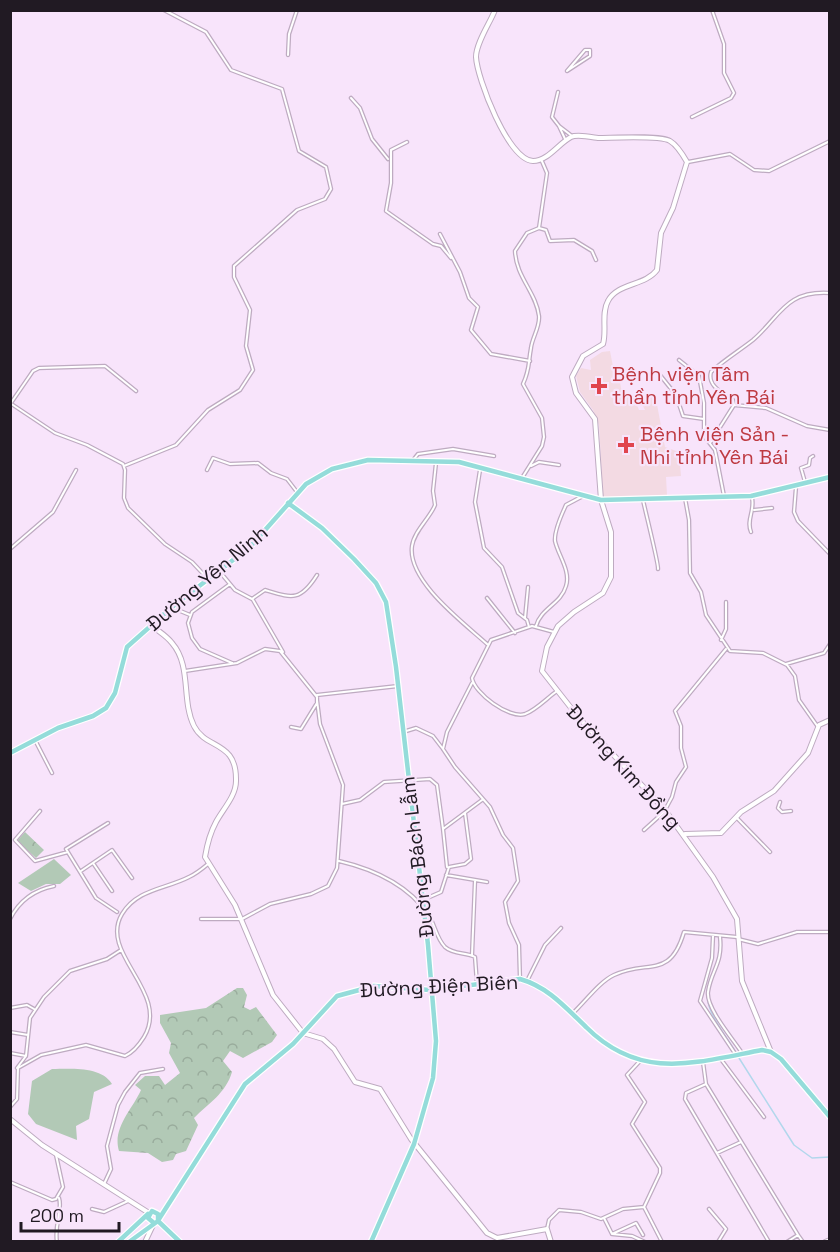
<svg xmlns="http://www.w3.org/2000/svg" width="840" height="1252" font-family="'Space Grotesk',sans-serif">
<defs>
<pattern id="forest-crowns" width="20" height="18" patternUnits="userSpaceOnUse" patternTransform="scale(1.5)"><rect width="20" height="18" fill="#b2c9b6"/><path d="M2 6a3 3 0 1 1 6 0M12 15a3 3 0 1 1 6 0" fill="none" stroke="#99ac9c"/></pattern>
</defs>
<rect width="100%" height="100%" fill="#f8e4fb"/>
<!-- medical -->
<path fill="#f3dae3" d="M610,351L616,382H620L621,388L634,398L639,410H645L638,396L655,394L665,447L679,452L681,476L666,477L667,495L608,498L603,496L599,425L593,410L580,392L576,376L581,368L591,370L590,360L602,352Z"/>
<!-- grass -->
<path fill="#b2c9b6" d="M54,859L71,875L60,884H46L31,891L18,883Z
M52,1069C71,1069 101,1066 112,1084L94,1092L89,1119L76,1126L77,1140L36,1124L28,1114L32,1081Z"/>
<!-- forest -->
<path fill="url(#forest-crowns)" d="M25,832L44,850L36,858L17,841Z
M237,988H243L247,995L244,1007L250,1010L256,1007L277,1035L272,1042L243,1058L230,1051L223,1061L232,1072C226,1093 208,1104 194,1118L198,1125L186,1151L176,1154L173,1160L162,1162L148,1153L119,1151C112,1128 132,1110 141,1090L135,1085L145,1076H159L165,1085L180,1073L169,1053L171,1043L160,1023V1015L206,1008Z"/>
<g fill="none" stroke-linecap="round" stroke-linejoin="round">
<!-- stream -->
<path stroke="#b2d7ec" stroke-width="1.5" d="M719,954V948
M713,973C697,1005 719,1024 735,1051
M739,1058L794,1145L812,1158L830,1157"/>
<defs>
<path id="street" d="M585,50H590V56L567,71Z
M288,55L289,34L297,10
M558,92L552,117L559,126
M351,98L360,108L372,139L388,159
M692,117L731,98L734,93L724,73V44L712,10
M566,141L559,126L572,136
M407,142L391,150V183L386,211L433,244L441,246L451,258
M688,162L730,154L754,170L769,171L830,141
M539,228L546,230L550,241L574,240L592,251L596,260
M440,234L460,272L469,298L478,307L471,330L491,354L530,361
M679,360L699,376L704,403V436L715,450L724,496
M660,375L676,395L683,416L704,419
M10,403L55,433L87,445L123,464L125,470L124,498L128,508L165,544L192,562L208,579
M11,403L33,371L39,368L105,366L136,391
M734,405L766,408L807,426L830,430
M710,443L734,405L733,400C723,393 707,386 711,372C724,360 739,351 753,340C780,317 785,290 830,293
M414,459L418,454L453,449L494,456
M436,463L433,491L435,505C430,518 414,531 412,546C407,581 464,623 487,644
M124,466L176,445L208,410L240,390L253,370L246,346L250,310L234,277V266L297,210L325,199L331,189L326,167L299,151L282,89L231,70L206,32L164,10
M531,466L539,462L559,465
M207,470L213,458L230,464L258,463L271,473L287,479L297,492
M480,470L475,502L484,548L502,567L518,613L527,620L529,627
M522,478L542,446L544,437L542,418L523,384C530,369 528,364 531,348C532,338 540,327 539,316C536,292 516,277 515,251L527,233L539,228L547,173L541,159
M805,482L801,468L809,465L810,458L813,456
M796,487L794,512L798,521L830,554
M685,498L689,520L690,573L701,592L706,615L730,651L763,653L787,665L795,676L799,700L818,727
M643,500C645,510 659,565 658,569
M754,510L772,508
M751,532C746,520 755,511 752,498
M10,549L53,512L76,470
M220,572L235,590L252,599L265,590C292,598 300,602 317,575
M230,584L192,612L188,623L192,638L200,649L232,663
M487,598L515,633
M253,600L283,652
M173,608L190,615
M525,618L528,587
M536,626C541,608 561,604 566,586C571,571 558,555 555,541C554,530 562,514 566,505L583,496
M554,632L532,626L491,640L472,678C474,693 509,719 525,714C536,710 547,698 557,691
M721,640L726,629V602
M786,664L824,653L830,644
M185,671L237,663L265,649L280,651L317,697V703L301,729L291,727
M317,695L398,686
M403,732L416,728L433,736L443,749L455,767L490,807L503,835L513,848L518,881L505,902L509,923L519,945L520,979
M35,740L52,773
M443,749L447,732L472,683
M780,802L778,808L782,812L791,811
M342,804L360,800L384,782L430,779L437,785L443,829
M665,810L672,797L676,782L686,767L681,748V726L675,711L726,649
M40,811L15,840L35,861L68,852
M736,817L770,852
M108,823L66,849L96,898L117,912
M644,830L665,811
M339,861C373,869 407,884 428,914C435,924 436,938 445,947C454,955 466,952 475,957L477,984
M93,863L112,891
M447,867L443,829L482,800
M81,871L112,850L132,878
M446,875L487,882
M425,899L441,892L449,867L465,864L471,859L465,813
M10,919C19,901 34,890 54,886
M201,919H242L270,904L311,894L328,886L337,868L343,785L320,724L317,700
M713,936L712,958L700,1001L736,1055
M720,937C723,964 711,970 708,992C706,1008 733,1039 742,1053
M738,939L758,944L797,932H830
M472,955L475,881
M527,981L545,945L561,928
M10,1008L27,1005L34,1009
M572,1014C585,1002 599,982 614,975C648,959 670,980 684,932L737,937
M10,1032L28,1035
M10,1053L26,1056
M720,1058L764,1117
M703,1062L706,1084L798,1235L787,1242
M17,1068L26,1056L30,1018L44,997L70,971L107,959L121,950
M706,1084L686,1093L685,1099L769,1242
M10,1107L17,1099L18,1068L41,1055L86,1045L125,1056C134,1052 139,1045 144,1037C171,992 98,954 122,914C137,889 166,889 189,877C196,874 202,869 208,864
M717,1153L741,1142
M10,1182L52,1200L56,1199L63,1187L56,1155
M104,1184L111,1169L107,1146L118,1105L125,1092L140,1073L163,1069
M644,1207L662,1242
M92,1209L104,1212L128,1201
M709,1209L726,1229L718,1242
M604,1218L612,1234L636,1223L643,1235
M547,1229L549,1220L559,1210L581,1212L601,1219L623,1209L644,1207L660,1173V1168L632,1124L645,1102L627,1075L640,1061
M612,1234L632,1236L645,1242
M798,1235L803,1242
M57,1242C54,1224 63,1210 59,1198"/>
<path id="secondary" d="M495,10C490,23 476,43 476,57C477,78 508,160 533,161C548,161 559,143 571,137C577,134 591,137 598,138C612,138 660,135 670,141C677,145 683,155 687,162L673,208L661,233L657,270C645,286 617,283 608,301C601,313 607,331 603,344L583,356L572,377L576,393L595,419L601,500L611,532V577L603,593L574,612L558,626L547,647L542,671L579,718L665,810L713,877L737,919L742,981L771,1052
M151,625C158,631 167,636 172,643C192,666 181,700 194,726C206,750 237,740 236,781C236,796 223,809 216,822C210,833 207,845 205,857L235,905L273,995L303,1033L323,1039L334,1049L355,1082L380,1089L411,1139L487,1233L497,1238L547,1229L551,1242
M685,834L721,833L741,812L774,791L808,753L819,725L830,720
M10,1119L42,1145L149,1213
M145,1242L154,1223
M825,1242L830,1240"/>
<path id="primary" d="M288,503L322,528L354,559L376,583L386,602L396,667L428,945L436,1041L433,1078L414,1144L371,1242
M10,753L58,728L93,716L106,708L115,693L127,647L172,607L250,547L306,484L332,469L368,460L459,462L601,500L751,496L830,477
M159,1219L245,1084L293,1044L337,996L374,986L430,990L520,979C548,987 565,1007 586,1027C640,1081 694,1063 762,1050L771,1052L781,1059L830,1117
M158,1221L180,1242
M118,1242L148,1214
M129,1242L158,1221V1214L152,1211L148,1218L154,1223"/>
</defs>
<!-- street casing -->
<use href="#street" stroke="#beabc1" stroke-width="4.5"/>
<!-- secondary casing -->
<use href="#secondary" stroke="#beabc1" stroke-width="6"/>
<!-- primary casing -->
<use href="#primary" stroke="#fff" stroke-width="7"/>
<!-- street -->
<use href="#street" stroke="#fff" stroke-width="2"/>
<!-- secondary -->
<use href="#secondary" stroke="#fff" stroke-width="4"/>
<!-- primary -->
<use href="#primary" stroke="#94dcda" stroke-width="4.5"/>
</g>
<!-- markers -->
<g fill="#e0444e" stroke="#f8e4fb" stroke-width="2">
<path d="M596 377h6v6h6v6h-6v6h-6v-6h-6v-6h6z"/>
<path d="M623 436h6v6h6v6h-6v6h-6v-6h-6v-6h6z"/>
</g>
<g text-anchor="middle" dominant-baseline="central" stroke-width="4.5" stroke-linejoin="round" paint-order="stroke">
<!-- health labels -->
<g font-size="20" fill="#be3a42" stroke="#f8e4fb" text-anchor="start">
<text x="612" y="374">Bệnh viện Tâm<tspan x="612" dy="23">thần tỉnh Yên Bái</tspan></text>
<text x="640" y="434">Bệnh viện Sản -<tspan x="640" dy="23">Nhi tỉnh Yên Bái</tspan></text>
</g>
<!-- street labels -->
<g font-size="20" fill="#211a23" stroke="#f8e4fb">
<text transform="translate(207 578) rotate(-40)">Đường Yên Ninh</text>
<text transform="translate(624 767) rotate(48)">Đường Kim Đồng</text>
<text transform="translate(417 857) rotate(-97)">Đường Bách Lẫm</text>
<text transform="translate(439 986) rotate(-3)">Đường Điện Biên</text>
</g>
</g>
<!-- border -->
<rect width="840" height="1252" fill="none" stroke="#211a23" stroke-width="24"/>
<!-- scale -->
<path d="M21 1222v9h98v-9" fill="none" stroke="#211a23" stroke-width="3"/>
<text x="30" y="1222" font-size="18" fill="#211a23" stroke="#f8e4fb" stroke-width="4.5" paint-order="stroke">200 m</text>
</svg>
